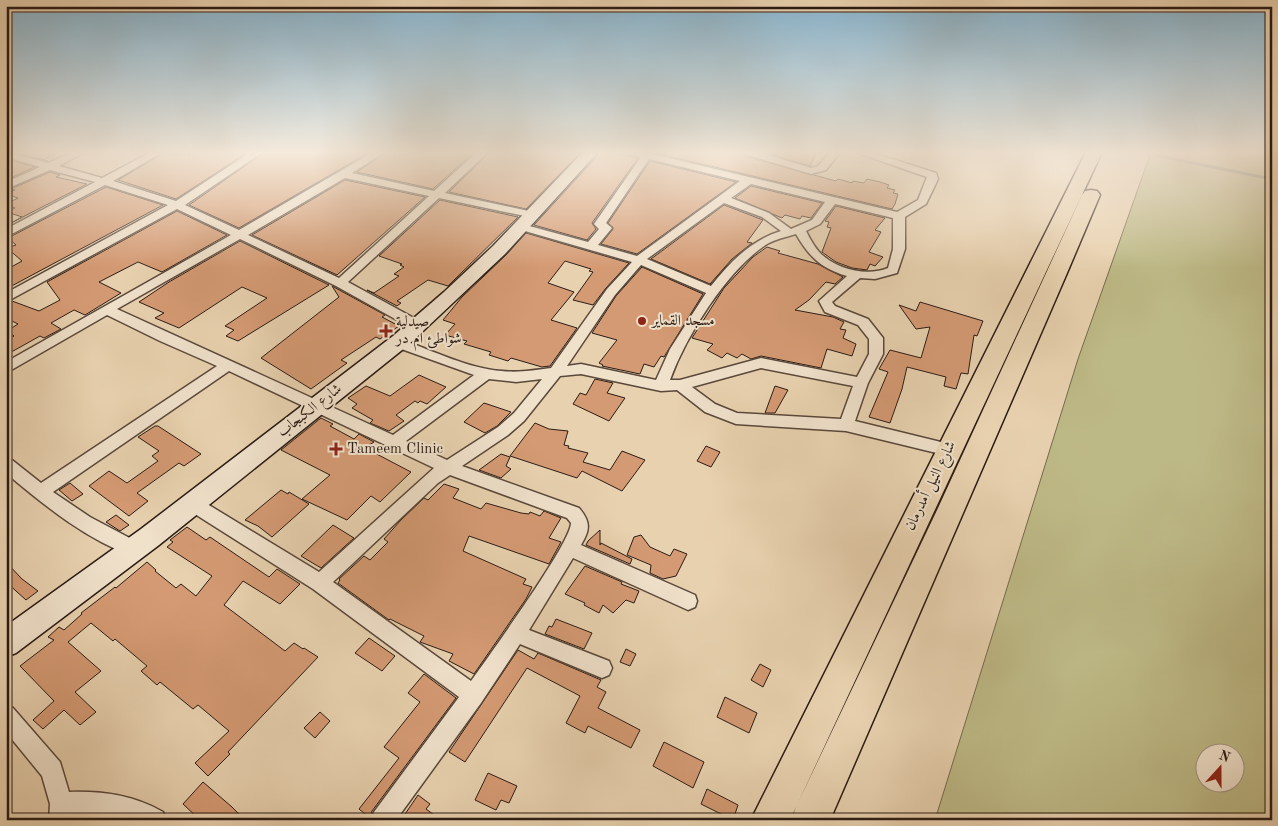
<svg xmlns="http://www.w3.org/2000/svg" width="1278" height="826" font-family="'Old Standard TT',Amiri,serif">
<rect width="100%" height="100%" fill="#e8d1af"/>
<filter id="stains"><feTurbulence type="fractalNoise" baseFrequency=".004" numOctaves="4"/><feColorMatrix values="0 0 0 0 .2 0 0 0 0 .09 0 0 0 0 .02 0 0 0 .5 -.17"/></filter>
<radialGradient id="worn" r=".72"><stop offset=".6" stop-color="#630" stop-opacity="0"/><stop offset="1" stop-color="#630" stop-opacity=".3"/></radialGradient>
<!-- green -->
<path fill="#bdb986" stroke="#746a4d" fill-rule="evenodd" d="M1151,152H1272V820H935L1078,359ZM1206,754H1236V784H1206Z"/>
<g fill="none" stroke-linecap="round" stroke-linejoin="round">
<!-- stream -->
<path stroke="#6b796f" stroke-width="3" d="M1139,152L1272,179"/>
</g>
<!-- building -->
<path fill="#d49a73" stroke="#2a1b14" d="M13,152H59L44,160L48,161Z
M166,152H248L176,199L118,180Z
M265,152H364L368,153L239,228L189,205Z
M387,152H474L433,189L357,172Z
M490,152H575L580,153L526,209L449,192Z
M651,152H741L744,156L836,181L838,179L852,183L853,181L864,183L867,179L880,182L889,185L887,188L895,190L893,193L898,194L895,204L892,209Z
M764,152H817L810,166Z
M600,153L621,154L638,158L592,223L596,229L587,240L534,225Z
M6,159L35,167L6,180Z
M650,161L736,182L637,254L601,244L613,229L608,223Z
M50,172L60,175L56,177L87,184L11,223L22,217L7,212L15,208L6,204L18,198L6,194L15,190L11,189Z
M345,180L425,197L337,275L252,235Z
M751,186L822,203L811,218L802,216L800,219L785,215L782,218L735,198Z
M106,187L163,205L6,289V270L22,261L7,248L16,245L8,238Z
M440,200L518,217L448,286L428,280L397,301L401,303L397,306L367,290L374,293L399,276L394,274L404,267L400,265L402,264L379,256Z
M724,205L763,220L747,242L752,243L732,259L710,284L651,259Z
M836,206L885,218L875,230L881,232L869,252L883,257L875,266L870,264L867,270L852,268L836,262L822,252L831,228L827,227L829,222L825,221Z
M177,211L227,235L162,272L138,262L99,282L121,293L85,315L74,310L51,323L61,329L44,338L40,336L6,355V340L14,336L7,331L18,324L6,318V304L12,301L39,311L60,300L47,282Z
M526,233L629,263L606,288L593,305L573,300L593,272L589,271L591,269L565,261L548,283L574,292L551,320L577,328L550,366L542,367L511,358L508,361L489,355L491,352L464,344L467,341L445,335L455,324L443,320L462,297L506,255Z
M240,241L329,285L238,341L226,336L234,330L225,326L267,298L242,287L179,328L155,318L164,313L139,302L169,282Z
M767,247L780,251L778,253L818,264L843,277L835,284L826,282L809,300L795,310L833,317L844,322L840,329L846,330L843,338L856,344L852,356L827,349L821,368L761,356L751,359L742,354L737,358L727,353L722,358L707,350L713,344L692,338L724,288L753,257Z
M642,267L703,294L664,357L661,356L654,367L644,364L640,374L602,366L603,365L599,363L617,340L592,333L616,296Z
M332,286L385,315L382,317L399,326L380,339L376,337L341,360L347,363L311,389L261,358L339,297Z
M920,302L983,321L977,336L974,335L968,374L961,373L956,389L944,386L946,377L907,367L902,389L890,423L869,417L888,372L879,369L890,350L921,358L930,327L916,329L899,305L916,311Z
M419,375L446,387L427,404L420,401L418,403L415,401L396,415L404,421L389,431L370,423L373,420L352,408L357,404L348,398L366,386L390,396Z
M595,379L613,383L607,393L625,398L609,421L573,404L580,393L586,395Z
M775,386L788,390L775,413H765Z
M484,403L511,412L497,426L485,433L464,422Z
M321,418L333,424L330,426L354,439L359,434L374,442L369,445L372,447L369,450L411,472L380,502L371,496L347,520L302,499L330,475L281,450Z
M535,423L549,429L568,431L564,445L569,446L568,448L588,453L583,462L610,470L622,451L645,460L622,491L582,471L577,478L510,456Z
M155,426H158L201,454L184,466L179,463L137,493L148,501L129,516L89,486L109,471L127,483L158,461L152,456L159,451L138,437Z
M706,446L720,452L711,467L697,461Z
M501,454L510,457L506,466L511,469L501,478L479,470Z
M70,483L83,494L72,501L59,490Z
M444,484L459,489L453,498L481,509L486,503L521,513L529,514L530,512L540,516L544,511L561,518L549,538L561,542L549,564L469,536L463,551L526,579L523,584L532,587L526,599L474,674L449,661L453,654L420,642L424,636L390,619L389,620L338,583L340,580L339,579L364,556L370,560L388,542L384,539L401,520L424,498L428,500Z
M281,490L288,494L289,492L309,504L272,537L258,526L245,520Z
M116,515L129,525L120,531L106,522Z
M333,525L354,538L321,568L301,556Z
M187,527L206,540L210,537L269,577L277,569L300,584L280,604L243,581L224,605L285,651L294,643L303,649L304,648L318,657L228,752L230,754L208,776L195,763L229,731L198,705L193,709L160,682L157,685L141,671L147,666L115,639L113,641L91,623L68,642L101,671L75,692L96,712L80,725L64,710L43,729L33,720L54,701L20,666L54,640L48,637L59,627L64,630L82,614L81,613L115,587L116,588L147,562L156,570L155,571L176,588L181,584L196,596L212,576L167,547L173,542L170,540Z
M600,530V545L601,543L632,559L630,564L586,545L588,541Z
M641,535L650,547L670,556L674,549L687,554L676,576L663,579L650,573L651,565L627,555L634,537Z
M6,562L22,579L38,591L26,600L6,582Z
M585,566L622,582L621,584L639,591L634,603L626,600L613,613L603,605L599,613L584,605L585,603L565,594Z
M556,619L592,633L584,649L545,634L549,626L552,627Z
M369,638L395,656L382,671L355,653Z
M626,649L636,654L630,666L620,662Z
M518,650L534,659L538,653L601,680L597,687L606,692L598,708L640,730L631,748L588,726L585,733L566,723L580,696L527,668L465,762L449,752Z
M760,664L771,670L763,687L751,680Z
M424,674L456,698L372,811L370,818L359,809L399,758L384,747L420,702L408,693Z
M725,697L757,713L749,733L717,717Z
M320,712L330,721L315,738L304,728Z
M664,742L704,762L693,788L653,766Z
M488,773L517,786L509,803L501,800L496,810L475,800Z
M203,782L232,807L245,820H200L183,804Z
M707,789L738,805L733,820L701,804Z
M418,795L430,804L426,809L441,820H401Z"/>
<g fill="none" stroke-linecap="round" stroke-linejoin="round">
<defs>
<path id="street" d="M6,152L48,163L72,152H85L59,166L102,178L151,152H163L113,181L176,201L251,152H263L185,205L239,230L373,152H385L352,173L434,191L477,152H488L445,193L538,213L540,215L538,217L534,218L439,198L348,282L423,323L425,326L423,329H413L336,286L240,239L117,309L393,435L474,375L393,346L391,343L393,340H403C433,351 470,369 502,371C518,373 535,370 551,368L607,289L632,262L518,229L516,227L522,224L588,242L599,229L594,224L641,157L626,152H643L897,212L918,200L927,177L855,152H870L936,173L938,179L926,204L905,217V249L897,273L875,279L860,278L832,302L835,306L868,319L883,338V354L868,383L855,421L949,444L955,446L957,450L955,454L949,456L846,431L736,424L705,412L677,390L661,391L581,374L560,376L524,421L508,435L462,466L579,508C591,522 590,530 581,545L695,595L697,601L695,607L688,610L573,558L529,630L609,661L612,668L609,675L602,678L520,644L481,703L396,820H371L374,812L459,697L313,589L187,509L185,504L187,499L193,497L199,499L319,572L434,468L229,371L53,492L90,517L141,544L144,549L141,554L135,557C87,540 45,506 6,473V458L12,460L41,483L217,366L160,341L107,315L6,373V362L231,235L177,209L6,302V293L168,205L105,185L6,237V229L95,182L50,170L6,189V182L40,167L6,157ZM649,159L740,181L637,256L598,245L612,228L606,223ZM345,178L429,196L339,278L248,235ZM751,184L825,202L812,220L791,229L769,213L731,198ZM724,203L762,217L781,231C751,240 730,262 711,286L647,259ZM835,204L893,218V249L888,268C867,277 837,269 821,254C815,248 810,239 806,231L820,224ZM796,234C809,257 822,269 847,276L819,301L825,312L858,325L869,339V354L857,377L761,358L680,380H670C686,336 727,270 767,244C776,239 786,237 796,234ZM641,265L706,293L670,349L656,380L581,364L567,366L615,295ZM761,368L853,386L841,419L737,413L715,404L692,387ZM489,379L516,382L542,379L514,413L498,427L447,460L406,441ZM450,475L567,518L571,523C571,543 488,657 471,681L333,582L438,483Z
M743,152H758L811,168L818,166L830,152H840L826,170L811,174L745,154Z
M6,705L13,708L60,762L69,792C103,791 133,795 163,812L166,820H128L110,816L73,815V820H49L50,804L42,776L6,732Z"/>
<path id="secondary" d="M583,152H598L505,254L407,346L159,545L16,653L6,657V626L141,529L393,336L444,292L493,246Z"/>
<path id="primary" d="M1086,152H1102L797,805L938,508L1082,195L1085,191L1091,190L1097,191L1100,195L1067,273L830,820H791L796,807L790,820H751Z"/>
</defs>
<!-- street casing -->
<use href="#street" stroke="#5a483b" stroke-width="3"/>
<!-- secondary casing -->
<use href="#secondary" stroke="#2a1b14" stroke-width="3"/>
<!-- primary casing -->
<use href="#primary" stroke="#2a1b14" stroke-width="3"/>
<!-- street -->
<use href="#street" fill="#f0e1cb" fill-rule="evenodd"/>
<!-- secondary -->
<use href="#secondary" fill="#f0e1cb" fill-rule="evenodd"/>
<!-- primary -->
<use href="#primary" fill="#e8d1af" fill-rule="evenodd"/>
</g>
<!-- sky -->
<linearGradient id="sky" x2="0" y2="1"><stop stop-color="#87b5d0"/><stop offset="0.57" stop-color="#f5eadb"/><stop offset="1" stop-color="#f5eadb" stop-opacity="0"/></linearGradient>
<rect width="1278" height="268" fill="url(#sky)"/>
<!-- markers -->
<g fill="#8f2418" stroke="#f0e1cb" stroke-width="2">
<circle cx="642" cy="321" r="5"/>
<path d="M383.5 323.5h5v5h5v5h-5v5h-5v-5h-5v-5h5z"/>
<path d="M333.5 441.5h5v5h5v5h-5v5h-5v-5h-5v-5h5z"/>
</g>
<g text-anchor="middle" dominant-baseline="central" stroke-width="4" stroke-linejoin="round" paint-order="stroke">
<!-- poi labels -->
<g font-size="15" fill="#2a1b14" stroke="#f0e1cb" text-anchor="start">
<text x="652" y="321">مسجد القماير</text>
<text x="396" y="322">صيدلية<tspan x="396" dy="17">شواطئ ام در</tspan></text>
<text x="347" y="449">Tameem Clinic</text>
</g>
<!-- street labels -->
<g font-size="15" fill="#2a1b14" stroke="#f0e1cb">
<text transform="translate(310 411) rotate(-38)">شارع الكبجاب</text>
<text transform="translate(931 486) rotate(-64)">شارع النيل أمدرمان</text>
</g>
</g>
<!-- margin -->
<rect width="1278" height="826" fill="none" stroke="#e8d1af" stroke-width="25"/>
<rect x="8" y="8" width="1263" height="811" fill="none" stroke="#2a1b14" stroke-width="2.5"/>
<rect x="12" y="12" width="1253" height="801" fill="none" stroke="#2a1b14"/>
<!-- north arrow -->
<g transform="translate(1220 768) rotate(21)"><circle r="24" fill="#f0e1cb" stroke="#a19282"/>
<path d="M0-4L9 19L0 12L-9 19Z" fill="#8f2418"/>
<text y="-8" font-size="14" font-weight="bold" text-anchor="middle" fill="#2a1b14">N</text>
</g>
<rect width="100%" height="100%" filter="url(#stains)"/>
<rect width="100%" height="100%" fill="url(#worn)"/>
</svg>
